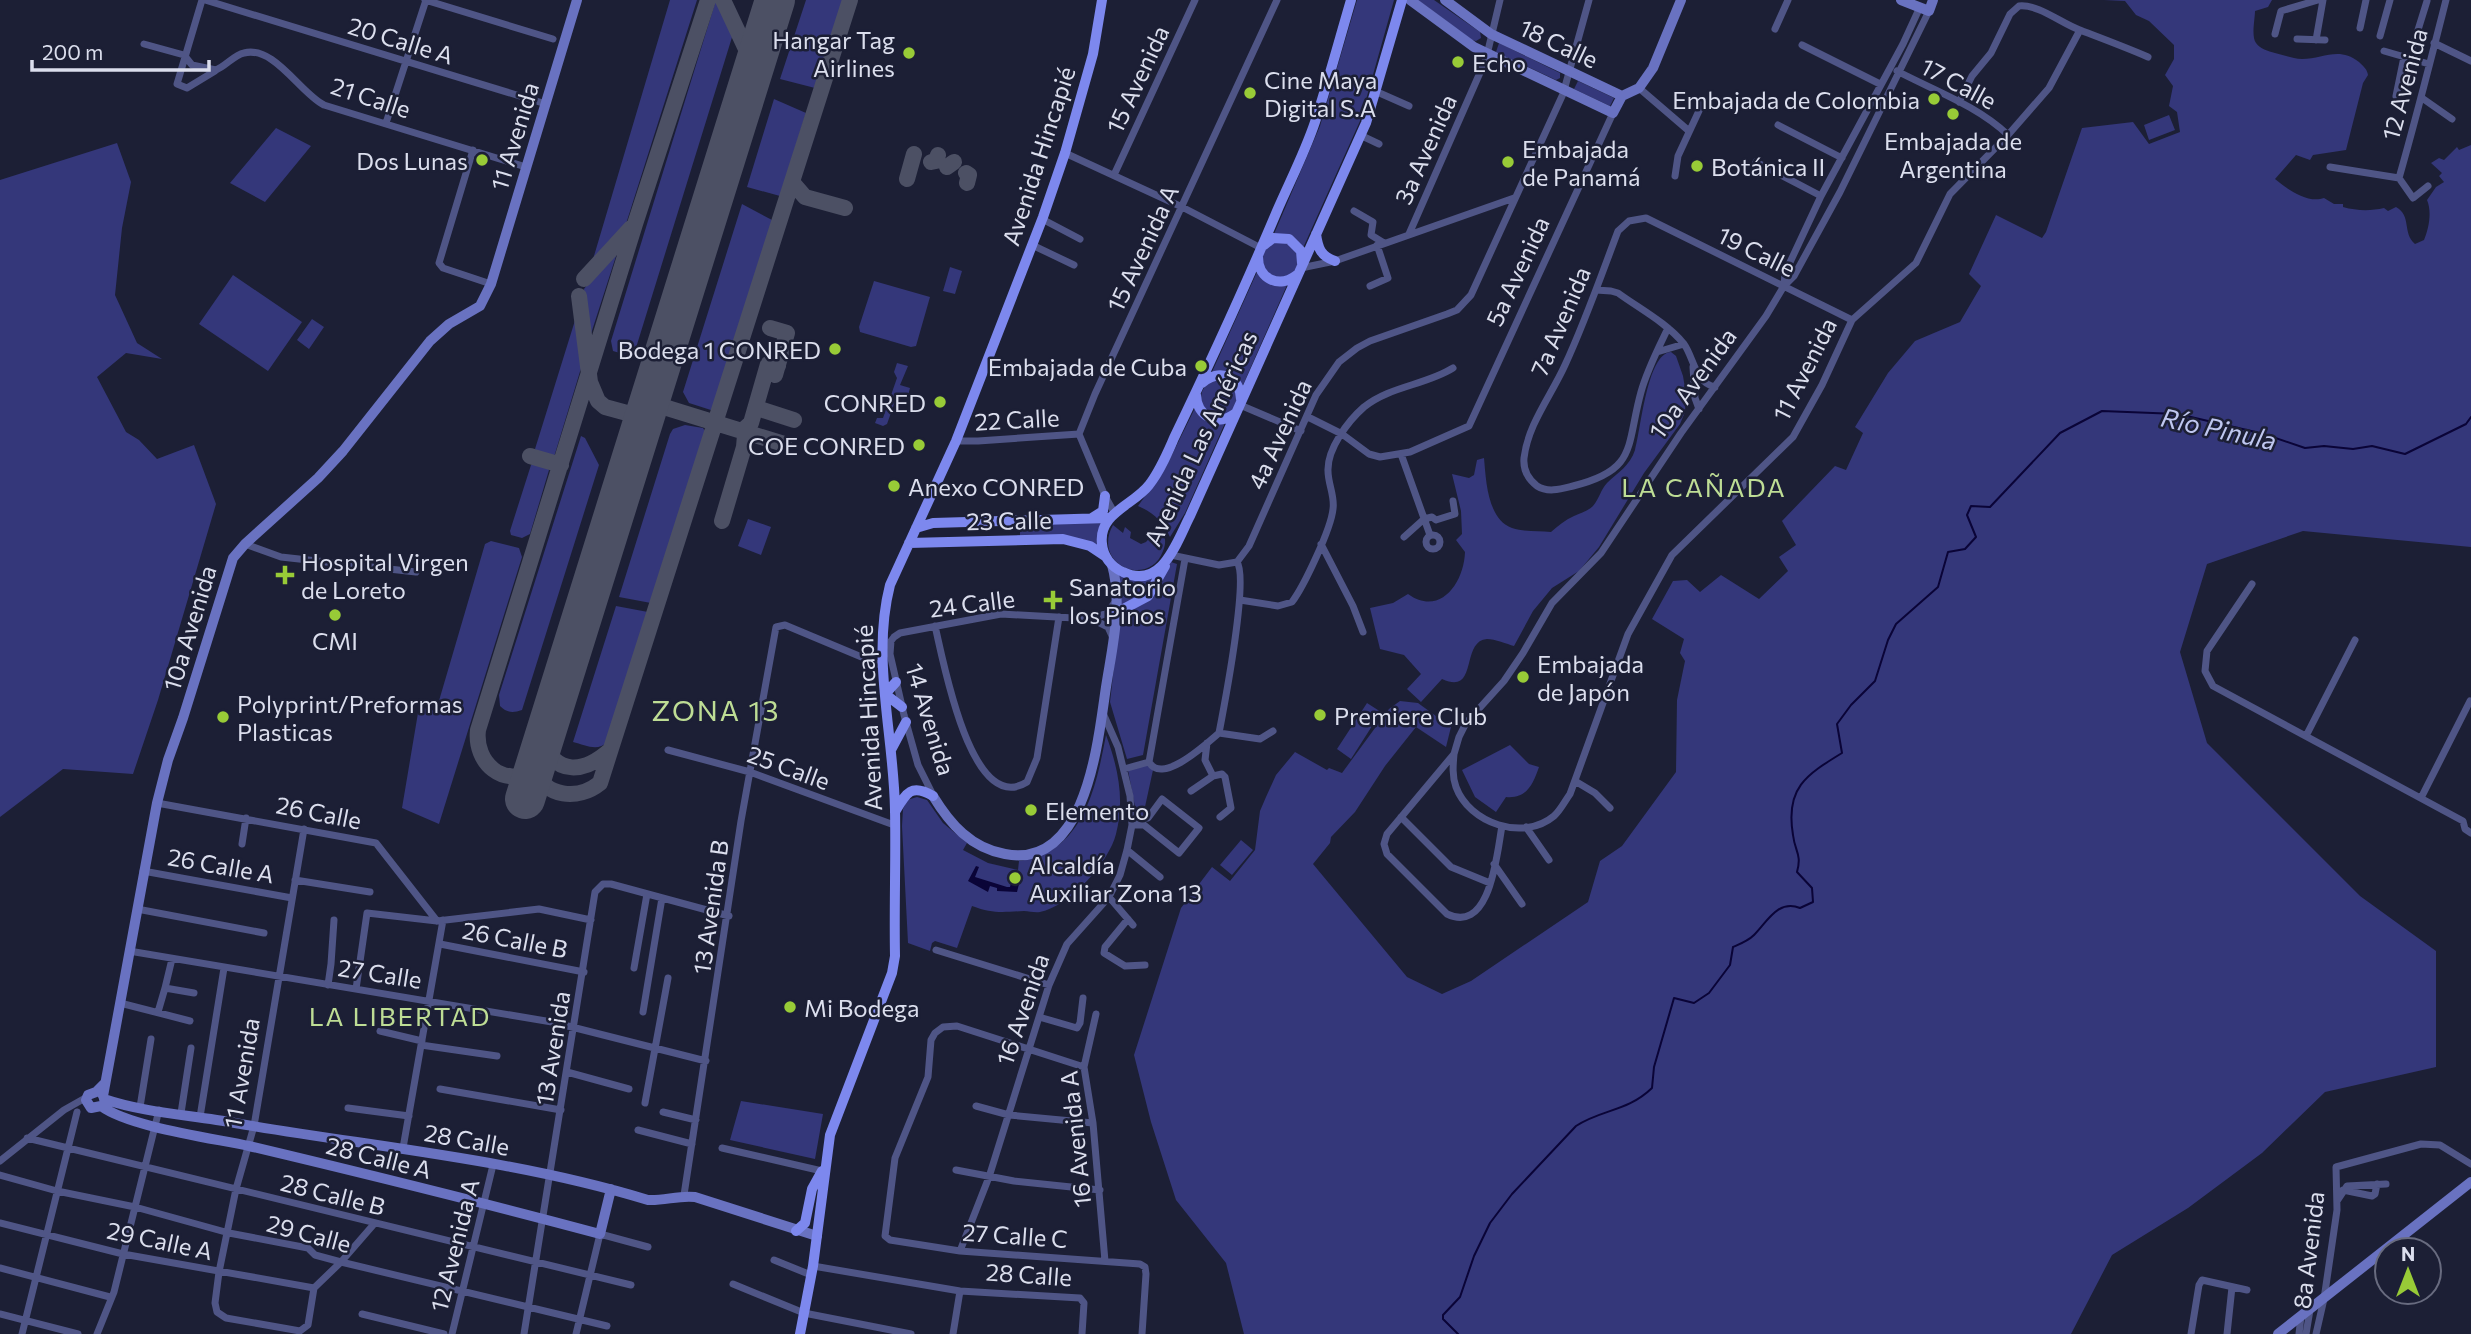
<svg xmlns="http://www.w3.org/2000/svg" width="2471" height="1334" font-family="Commissioner,sans-serif">
<rect width="100%" height="100%" fill="#1c1f35"/>
<!-- green -->
<path fill="#34377a" d="M670,0H697L625,227L591,266Z
M716,0L733,34L635,351L623,354L613,351L611,341Z
M806,0H843L815,88L780,79Z
M1357,0H1394L1360,121L1303,248L1274,234L1320,126Z
M1418,0H1434L1480,32L1481,38L1476,41L1472,40Z
M2104,0H2272L2268,7L2255,11C2255,19 2251,36 2256,43C2260,49 2268,51 2275,53C2284,55 2293,59 2302,59C2323,59 2339,46 2359,62C2364,67 2367,69 2368,75L2363,83L2346,150L2313,155L2310,160L2296,155L2275,179C2287,189 2308,204 2324,198L2334,204H2343V207C2357,211 2371,211 2384,208L2388,211L2396,207C2412,216 2402,233 2415,244L2424,240C2429,228 2432,212 2427,200L2436,187L2444,182L2439,176L2442,173L2431,163L2439,158L2444,160L2457,147L2459,150L2471,145V547L2303,531L2207,564L2180,652L2207,743L2360,896L2436,951V1067L2325,1092L2262,1153L2188,1208L2112,1255L2071,1334H1244L1226,1263L1176,1200L1151,1122L1134,1055L1181,908L1212,867L1230,881L1255,850L1260,811L1266,797L1276,775L1295,752L1327,770L1329,768L1342,773L1389,709L1400,701L1418,703L1451,727L1446,747L1416,727L1385,766L1355,812L1331,837L1330,843L1313,864L1407,977L1442,994L1471,981L1588,902L1600,861L1622,846L1676,772L1677,700L1685,661L1680,653L1684,639L1652,619L1673,581L1687,580L1700,592L1721,575L1759,599L1788,571L1779,557L1796,545L1782,521L1835,466L1846,470L1863,433L1855,427L1888,373L1915,341L1960,322L1981,286L1969,274L1996,215L2042,238L2046,232L2082,128L2133,122L2149,144L2180,132L2177,112L2169,106L2173,86L2165,75L2174,59V45L2149,21L2136,15L2125,1Z
M1499,43L1560,73V78L1556,80L1496,52Z
M1578,81L1614,98L1610,106L1574,89Z
M774,99L806,113L780,196L747,187Z
M2169,115L2175,130L2149,140L2144,125Z
M276,128L311,146L265,202L230,183Z
M117,143L131,182L122,228L115,295L137,343L162,359L126,353L97,377L126,432L139,440L157,459L194,445L216,504L158,700L133,774L63,769L0,817V180Z
M742,204L772,220L714,411L689,403L683,392Z
M1278,240L1296,248L1299,268L1283,280L1264,272L1262,252Z
M614,250L617,253L589,340L584,289Z
M950,267L962,271L955,294L943,291Z
M1257,272L1287,285L1243,385L1212,372Z
M233,275L302,322L268,371L199,324Z
M874,281L930,297L916,346L911,347L860,332L859,327Z
M577,314L582,365L554,457L551,458L538,454L535,449Z
M312,319L324,327L309,349L297,340Z
M1671,352L1676,356L1683,376L1686,394L1685,412L1680,424L1644,473L1599,547L1579,571L1552,588L1533,611L1514,646C1507,644 1495,639 1487,639C1460,641 1479,696 1442,679L1421,702L1407,689L1421,674L1404,655L1380,649L1370,608L1393,603L1408,594C1440,617 1464,583 1465,552L1456,540L1462,534L1461,511L1452,474L1469,478L1474,475L1477,460L1484,458C1486,479 1487,519 1512,528C1524,532 1538,531 1551,532C1558,526 1565,520 1574,516C1580,513 1588,511 1593,506C1599,499 1601,489 1607,483C1618,472 1630,466 1635,450C1641,430 1647,353 1671,352Z
M897,363L908,366L900,385L910,388L907,399L897,396L887,424L883,426L875,423L877,418H883L897,378L894,372Z
M1201 398a18 18 0 1 1 36 0a18 18 0 1 1-36 0Z
M1195,408L1225,423L1185,513L1170,537C1163,522 1153,512 1138,506L1166,467Z
M685,425L703,428L706,433L651,603L619,597L670,434L673,429Z
M581,436L585,438L599,465L522,710C513,713 507,713 500,706L499,695Z
M535,463L547,467L549,470L530,534L522,538L511,535L510,531L531,465Z
M748,519L771,527L761,555L738,546Z
M1102,522L1098,547L1020,536V524Z
M1113,525L1123,533L1125,527L1131,532L1130,538L1141,544L1146,542L1160,526C1165,533 1167,542 1163,551C1149,589 1091,565 1113,525Z
M491,541L519,548L522,557L439,824L402,808L419,707L436,711L485,544Z
M1171,562L1177,564L1143,755L1127,759L1110,702L1120,613L1149,598Z
M1119,575L1156,576L1151,590L1120,609Z
M616,606L648,612L607,742C598,752 585,745 573,742Z
M1367,703L1381,712L1351,759L1337,749Z
M1106,735C1118,767 1125,800 1116,834C1109,862 1070,906 1040,912C1035,913 1029,911 1024,911C1003,912 993,914 972,906L957,948L935,941L932,943L930,951L908,943L902,826L903,809L907,800L917,797L927,800L943,823L967,843L963,850L988,863L1018,870L1019,861C1083,853 1096,788 1106,735Z
M1510,745L1529,764L1539,767C1533,784 1527,799 1506,797L1496,812L1475,797L1462,770Z
M1147,765L1153,770L1143,816L1136,812L1128,770Z
M1241,840L1253,850L1232,875L1220,865Z
M741,1101L823,1114L815,1159L730,1140Z"/>
<!-- water -->
<path fill="#0a0437" d="M976,866L979,867L975,877L1007,887H1010L1011,883L1019,884L1017,892L997,891V888L990,886L988,892L968,881Z"/>
<g fill="none" stroke-linecap="round" stroke-linejoin="round">
<!-- stream -->
<path stroke="#0a0437" stroke-width="2" d="M1458,1334L1443,1319V1315L1460,1297L1474,1256L1490,1223L1512,1194L1576,1126C1602,1109 1627,1112 1652,1088L1654,1067L1674,998L1694,1003L1709,993L1730,965L1733,947C1740,944 1748,941 1754,935C1767,922 1778,899 1800,908L1813,902L1812,888L1797,872C1802,854 1795,852 1793,835C1785,788 1806,775 1842,753L1837,724L1851,705L1875,681L1888,640L1896,624L1938,587L1948,552L1965,549L1976,537L1967,515L1971,506L1990,507L2060,433L2102,411L2178,414L2264,434L2305,448L2324,446L2353,449L2372,446L2405,454L2466,424L2471,417"/>
<!-- taxiway -->
<path stroke="#4c5064" stroke-width="16" d="M708,0L635,224L478,730C474,763 504,789 534,770C545,797 578,801 600,783L850,0
M723,0L754,66
M773,5L776,0
M742,39L750,44L762,41
M931,162L936,161L938,155
M947,167L954,162
M966,173L969,175L967,183
M907,179L914,154
M792,182L805,197L845,208
M584,279L631,228
M579,296L590,382L598,401L605,407L627,413L664,407
M770,328L787,333L775,375
M651,395L664,407L784,444
M757,404L760,409L794,420
M627,413L637,421L641,428
M530,456L561,465
M722,521L744,447L745,435L742,431L751,423L768,364L778,366
M543,741C556,777 585,772 609,751"/>
<!-- runway -->
<path stroke="#4c5064" stroke-width="40" d="M525,799L775,0"/>
<!-- street -->
<path stroke="#4f5586" stroke-width="7" d="M202,0L177,84L187,88L215,71
M205,0L546,104
M425,0L553,39
M2360,28L2366,0
M1775,29L1788,0
M2275,34L2281,11L2318,0
M2380,36L2390,0
M2297,39L2325,40
M2316,40L2323,0
M2434,43L2471,61
M144,44L184,55
M1802,45L1880,84
M2413,46L2427,1
M2384,51L2429,64
M184,55L192,65L216,70C226,66 234,55 244,53C274,45 300,93 324,105L526,167
M1897,71C1933,90 1978,106 2008,135
M1639,88L1689,131
M1375,91L1409,106
M2396,96L2404,57
M2422,98L2452,119
M1959,102L1972,76L1991,53L2010,14L2019,6C2039,4 2062,24 2080,30C2103,39 2125,47 2148,57
M386,123L426,0
M1778,125L1842,158
M1360,135L1379,144
M473,150L439,263L443,268L491,284
M1065,153L1182,207L1261,248
M1756,162L1821,196
M2330,167L2399,178L2413,198L2428,186
M1114,175L1195,0
M1675,176L1678,156L1704,100
M2399,178C2416,119 2431,59 2446,0
M1354,211L1373,222L1371,235L1384,243
M1042,219L1080,239
M1409,234L1486,59L1500,0
M1032,245L1074,265
M1301,268L1335,261L1514,198
M1784,285L1785,273L1821,196L1903,44L1920,7
M1370,286L1388,278L1377,245
M1596,290L1611,291L1618,293C1640,309 1667,323 1684,344C1694,358 1695,383 1715,387
M1668,328C1658,349 1647,370 1641,392C1626,446 1638,470 1573,486C1561,489 1548,493 1537,486C1528,479 1523,469 1524,458C1528,424 1551,396 1565,365C1585,322 1601,276 1618,231L1629,221L1646,218L1852,320
M1657,352L1684,344
M1693,367L1695,398L1699,409
M1240,405L1301,431
M1308,417L1342,434L1369,454L1380,457L1410,452L1469,426L1613,113
M956,441H978L1079,434
M1401,454L1430,535
M1115,514L1105,496L1079,434L1095,394L1277,0
M1426 542a7 7 0 1 1 14 0a7 7 0 1 1-14 0Z
M1404,537L1424,519L1432,517L1436,520L1455,514L1453,501
M245,544L281,557L416,572
M1321,544L1353,606L1363,632
M1171,555L1219,565L1237,562
M1237,562L1249,546L1316,395L1339,362L1357,348L1370,341L1447,314L1457,310L1471,295L1563,94L1589,0
M2252,584L2207,651L2205,671L2213,686L2463,821L2465,829L2471,833
M1240,600L1278,606L1292,602C1304,586 1331,529 1333,509C1335,496 1328,484 1328,471C1327,449 1348,421 1364,407C1390,386 1426,385 1453,368
M1092,619L1107,613L1115,602
M935,626C943,659 971,818 1027,782L1037,758L1059,617
M1219,733C1224,707 1249,578 1237,562
M2306,736L2355,640
M1207,743L1205,760L1213,776L1222,774L1225,777L1231,808L1220,817
M668,750L750,772L894,825
M1454,754C1453,765 1452,776 1456,787C1469,823 1523,842 1554,816C1560,811 1565,801 1570,794L1628,634L1672,555L1793,437L1822,385L1852,320L1916,263L1950,194L2008,135L2049,88L2080,30
M1149,762L1185,559
M1149,762C1162,785 1205,745 1219,733L1260,739L1273,731
M1124,769L1149,762
M1575,781L1595,793L1610,808
M1191,791L1213,776
M933,795L918,765L904,715L890,654L891,641L894,637L900,633L1001,614L1092,619L1108,627L1113,638
M2421,798L2470,701
M157,803L376,843L437,921
M1401,817L1451,867L1490,883
M1132,819L1148,818L1162,799L1199,828L1179,853L1144,825H1132
M1502,826C1497,852 1491,935 1447,914L1387,854L1384,844L1387,834L1454,754L1459,737L1466,723L1504,681L1523,653L1552,603L1601,553L1681,433L1766,316L1784,286L1794,276L1840,192L1929,11
M1526,827L1549,860
M304,829L254,1126L236,1189L219,1272L215,1303L217,1312L226,1318L300,1331L308,1325L314,1288L341,1262L374,1224
M242,844L246,818
M1127,850L1160,877
M1494,864L1522,904
M143,871L292,898
M295,880L370,892
M1109,897L1133,925
M137,909L264,933
M1128,919L1105,947L1104,953L1125,966L1145,965
M440,944L584,972
M936,950L1049,985
M129,951L552,1022L706,1061
M634,968L647,894
M328,985L331,964L334,920
M165,988L172,959
M356,989L367,913L437,921L539,909L591,920
M120,1003L190,1021
M158,1012L165,988L194,993
M643,1012L662,898
M1096,1014L1084,1067L1093,1123L1105,1261
M1039,1017L1077,1028L1080,1023L1083,998
M380,1031L422,1041
M421,1045L497,1056
M1084,1067L957,1026L943,1027L935,1033L931,1040L928,1077L895,1158L885,1236L890,1240L960,1251L1140,1264L1145,1267L1146,1274L1142,1334
M567,1072L629,1089
M440,1089L561,1110
M645,1103L668,978
M976,1106L1009,1115L1093,1123
M140,1107L151,1039
M348,1108L409,1116
M663,1112L696,1120
M181,1113L191,1048
M200,1117L224,968
M638,1130L692,1144
M27,1138L631,1285
M403,1148L443,920
M722,1148L822,1171
M0,1161L64,1110L87,1097
M956,1170L1014,1181L1100,1190
M0,1175L57,1191L135,1207L229,1233L308,1248L315,1255L341,1262L607,1326
M2343,1190L2372,1196L2375,1194L2377,1184
M684,1195L741,821L776,627L785,625L883,666
M2337,1201L2347,1186L2386,1184
M0,1223L123,1254L314,1288
M960,1251L989,1177L1049,985L1067,944L1109,897L1120,875L1127,850L1132,825L1130,796L1118,747L1102,711
M774,1260L811,1275
M813,1266L960,1291L1080,1298L1084,1303L1082,1334
M0,1268L110,1297
M733,1284L804,1313L911,1334
M0,1314L78,1334
M362,1314L444,1334
M22,1334L77,1112
M97,1334L114,1292L159,1110
M452,1334L493,1165
M524,1334L595,892L603,884H611L729,916
M576,1334L600,1234L648,1247
M953,1334L960,1291
M2191,1334L2199,1285L2202,1280L2247,1290
M2227,1334L2232,1287
M2299,1334L2301,1316
M2306,1334L2310,1310
M2316,1334L2324,1299L2337,1210L2336,1167L2421,1144L2440,1145L2471,1164"/>
<!-- secondary -->
<path stroke="#6972c1" stroke-width="10" d="M1410,0L1474,47L1613,113L1622,96L1639,88L1653,68L1681,0
M1445,0L1491,34L1622,96
M1901,0L1929,11L1933,0
M933,796C950,824 971,848 1005,854C1087,870 1098,740 1106,687C1112,648 1123,604 1112,565
M103,1096L157,803L168,760L183,718L233,558L245,544L318,478L343,451L430,341L449,324L480,306L491,284L577,0
M104,1099C145,1113 192,1115 235,1123C373,1147 514,1159 648,1200C664,1201 679,1195 695,1197L817,1236
M101,1106C129,1127 212,1138 249,1146C367,1174 484,1203 600,1234L611,1189
M101,1106L91,1108L86,1100L88,1095L96,1092L105,1083
M2278,1334L2471,1182"/>
<!-- primary -->
<path stroke="#7d88ee" stroke-width="10" d="M1351,0C1339,41 1328,82 1315,122C1305,152 1290,181 1277,211C1245,287 1210,363 1174,438C1167,454 1160,471 1149,485C1134,505 1098,513 1102,544C1103,556 1111,567 1123,572C1162,591 1177,541 1190,516L1366,123L1402,0
M1316,234C1318,249 1321,256 1335,261
M1264,245L1273,238L1289,239L1301,251L1302,263
M1258,257C1258,279 1279,289 1297,275
M1202,383C1219,368 1240,376 1241,399
M1196,395C1197,417 1218,427 1236,413
M1092,518L1103,511L1105,496
M916,528L933,523L1108,518
M909,543L1063,539L1090,546L1105,556
M1116,613L1148,596L1165,566
M885,694L902,707
M885,694L896,682
M891,750L906,722
M895,812C906,793 911,783 933,796
M796,1231L805,1223L812,1189L822,1171
M800,1334L813,1266L830,1135L892,973L895,956C894,907 896,859 895,810C894,735 871,659 890,585L956,441L1043,217L1065,153L1093,54L1102,0"/>
</g>
<!-- markers -->
<g fill="#98cb37" stroke="#1c1f35" stroke-width="2.5">
<circle cx="909" cy="53" r="7"/>
<circle cx="1458" cy="62" r="7"/>
<circle cx="1250" cy="93" r="7"/>
<circle cx="1934" cy="99" r="7"/>
<circle cx="1953" cy="114" r="7"/>
<circle cx="482" cy="160" r="7"/>
<circle cx="1508" cy="162" r="7"/>
<circle cx="1697" cy="166" r="7"/>
<circle cx="835" cy="349" r="7"/>
<circle cx="1201" cy="366" r="7"/>
<circle cx="940" cy="402" r="7"/>
<circle cx="919" cy="445" r="7"/>
<circle cx="894" cy="486" r="7"/>
<path d="M281.5 564.5h7v7h7v7h-7v7h-7v-7h-7v-7h7z"/>
<path d="M1049.5 589.5h7v7h7v7h-7v7h-7v-7h-7v-7h7z"/>
<circle cx="335" cy="615" r="7"/>
<circle cx="1523" cy="677" r="7"/>
<circle cx="1320" cy="715" r="7"/>
<circle cx="223" cy="717" r="7"/>
<circle cx="1031" cy="810" r="7"/>
<circle cx="1015" cy="878" r="7"/>
<circle cx="790" cy="1007" r="7"/>
</g>
<g text-anchor="middle" dominant-baseline="central" stroke-width="5" stroke-linejoin="round" paint-order="stroke">
<!-- poi labels -->
<g font-size="24" fill="#dbdeed" stroke="#1c1f35" text-anchor="start">
<text x="895" y="39" text-anchor="end">Hangar Tag<tspan x="895" dy="28">Airlines</tspan></text>
<text x="1472" y="62">Echo</text>
<text x="1264" y="79">Cine Maya<tspan x="1264" dy="28">Digital S.A</tspan></text>
<text x="1920" y="99" text-anchor="end">Embajada de Colombia</text>
<text x="1953" y="140" text-anchor="middle">Embajada de<tspan x="1953" dy="28">Argentina</tspan></text>
<text x="1522" y="148">Embajada<tspan x="1522" dy="28">de Panamá</tspan></text>
<text x="468" y="160" text-anchor="end">Dos Lunas</text>
<text x="1711" y="166">Botánica II</text>
<text x="821" y="349" text-anchor="end">Bodega 1 CONRED</text>
<text x="1187" y="366" text-anchor="end">Embajada de Cuba</text>
<text x="926" y="402" text-anchor="end">CONRED</text>
<text x="905" y="445" text-anchor="end">COE CONRED</text>
<text x="908" y="486">Anexo CONRED</text>
<text x="301" y="561">Hospital Virgen<tspan x="301" dy="28">de Loreto</tspan></text>
<text x="1069" y="586">Sanatorio<tspan x="1069" dy="28">los Pinos</tspan></text>
<text x="335" y="640" text-anchor="middle">CMI</text>
<text x="1537" y="663">Embajada<tspan x="1537" dy="28">de Japón</tspan></text>
<text x="237" y="703">Polyprint/Preformas<tspan x="237" dy="28">Plasticas</tspan></text>
<text x="1334" y="715">Premiere Club</text>
<text x="1045" y="810">Elemento</text>
<text x="1029" y="864">Alcaldía<tspan x="1029" dy="28">Auxiliar Zona 13</tspan></text>
<text x="804" y="1007">Mi Bodega</text>
</g>
<!-- street labels -->
<g font-size="24" fill="#dbdeed" stroke="#1c1f35">
<text transform="translate(401 40) rotate(17)">20 Calle A</text>
<text transform="translate(1559 43) rotate(25)">18 Calle</text>
<text transform="translate(1137 79) rotate(-65)">15 Avenida</text>
<text transform="translate(1959 83) rotate(28)">17 Calle</text>
<text transform="translate(2404 84) rotate(-75)">12 Avenida</text>
<text transform="translate(371 97) rotate(18)">21 Calle</text>
<text transform="translate(514 136) rotate(-73)">11 Avenida</text>
<text transform="translate(1425 149) rotate(-66)">3a Avenida</text>
<text transform="translate(1038 156) rotate(-72)">Avenida Hincapié</text>
<text transform="translate(1142 248) rotate(-65)">15 Avenida A</text>
<text transform="translate(1757 251) rotate(26)">19 Calle</text>
<text transform="translate(1517 271) rotate(-65)">5a Avenida</text>
<text transform="translate(1560 321) rotate(-67)">7a Avenida</text>
<text transform="translate(1804 369) rotate(-63)">11 Avenida</text>
<text transform="translate(1692 383) rotate(-54)">10a Avenida</text>
<text transform="translate(1017 419) rotate(-3)">22 Calle</text>
<text transform="translate(1279 434) rotate(-65)">4a Avenida</text>
<text transform="translate(1200 438) rotate(-65)">Avenida Las Américas</text>
<text transform="translate(1009 520) rotate(-1)">23 Calle</text>
<text transform="translate(972 603) rotate(-7)">24 Calle</text>
<text transform="translate(189 628) rotate(-73)">10a Avenida</text>
<text transform="translate(868 718) rotate(-93)">Avenida Hincapié</text>
<text transform="translate(931 719) rotate(73)">14 Avenida</text>
<text transform="translate(789 767) rotate(20)">25 Calle</text>
<text transform="translate(319 812) rotate(11)">26 Calle</text>
<text transform="translate(221 865) rotate(10)">26 Calle A</text>
<text transform="translate(710 907) rotate(-82)">13 Avenida B</text>
<text transform="translate(515 939) rotate(11)">26 Calle B</text>
<text transform="translate(380 973) rotate(9)">27 Calle</text>
<text transform="translate(1022 1009) rotate(-71)">16 Avenida</text>
<text transform="translate(552 1048) rotate(-81)">13 Avenida</text>
<text transform="translate(241 1073) rotate(-80)">11 Avenida</text>
<text transform="translate(467 1139) rotate(10)">28 Calle</text>
<text transform="translate(1075 1139) rotate(-96)">16 Avenida A</text>
<text transform="translate(379 1157) rotate(14)">28 Calle A</text>
<text transform="translate(333 1194) rotate(14)">28 Calle B</text>
<text transform="translate(309 1233) rotate(15)">29 Calle</text>
<text transform="translate(1015 1235) rotate(4)">27 Calle C</text>
<text transform="translate(160 1240) rotate(12)">29 Calle A</text>
<text transform="translate(454 1245) rotate(-76)">12 Avenida A</text>
<text transform="translate(2308 1250) rotate(-83)">8a Avenida</text>
<text transform="translate(1029 1274) rotate(4)">28 Calle</text>
</g>
<!-- water labels -->
<g font-size="26" font-style="italic" fill="#bfc7f0" stroke="#1c1f35">
<text transform="translate(2219 428) rotate(12)">Río Pinula</text>
</g>
<!-- neighbourhood labels -->
<g font-size="26" letter-spacing="2" fill="#bedd95" stroke="#1c1f35">
<text x="1704" y="486">LA CAÑADA</text>
<text x="400" y="1015">LA LIBERTAD</text>
</g>
<!-- quarter labels -->
<g font-size="28" letter-spacing="2" fill="#bedd95" stroke="#1c1f35">
<text x="716" y="710">ZONA 13</text>
</g>
</g>
<!-- north arrow -->
<g transform="translate(2408 1271)"><circle r="33" fill="#1c1f35" stroke="#686b7f" stroke-width="2"/>
<path d="M0-5L12 26L0 18L-12 26Z" fill="#98cb37"/>
<text y="-10" font-size="19" font-weight="bold" text-anchor="middle" fill="#dbdeed">N</text>
</g>
<!-- scale -->
<path d="M32 60v10h177v-10" fill="none" stroke="#dbdeed" stroke-width="3.5"/>
<text x="42" y="60" font-size="21" fill="#dbdeed" stroke="#1c1f35" stroke-width="5" paint-order="stroke">200 m</text>
</svg>
